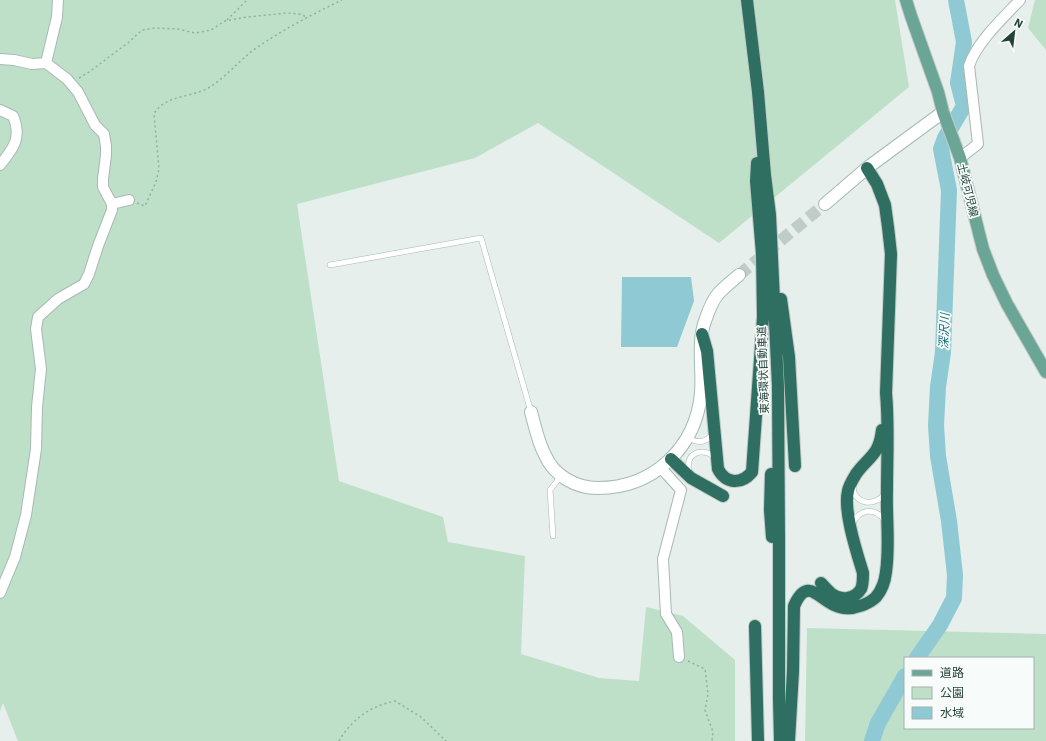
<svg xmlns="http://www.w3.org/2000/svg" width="1046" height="741" font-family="'IBM Plex Sans','Noto Sans JP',sans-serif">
<rect width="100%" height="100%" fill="#e6efeb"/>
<!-- green -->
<path fill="#bfe0c8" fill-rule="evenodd" d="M0,0H895L909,87L719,243L538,123L475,158L297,204L339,481L443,517L448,542L525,556L521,654L599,678L639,681L646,607L683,616L735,660V741H18L3,703L0,711Z
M1035,0H1046V50L1028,28Z
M807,628L1046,634V741H805ZM905,658H1033V728H905Z"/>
<!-- water -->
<path fill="#8ec9d4" d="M622,277H691L694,301L677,347H621Z"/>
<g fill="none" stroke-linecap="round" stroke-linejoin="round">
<!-- river -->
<path stroke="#8ec9d4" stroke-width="16" d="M917,658L940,625L954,598L955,575L949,521L938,456L936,425L938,387L943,352L949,190L941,149L945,138L964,106L958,83L964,42L956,0
M872,741L878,723L905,676"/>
<!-- secondary-tunnel -->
<path stroke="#bfccc8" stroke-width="12" stroke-dasharray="12 6" stroke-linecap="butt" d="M739,275L825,204"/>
<defs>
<path id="lane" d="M330,265L481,238L531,412
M687,437C698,444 705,443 713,434
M689,473C685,453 700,447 715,457
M853,487C854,505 876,507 885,493
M852,525C858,509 875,506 885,521
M553,536L550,490L561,476"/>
<path id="street" d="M0,59L14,60L32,64L46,63L67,79L78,92L95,125L104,134L106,146V155L103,179V187L112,204V210L98,246L89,274L84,284L58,299L38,317L36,329L41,369L37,407L36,449L26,515L15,557L0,593
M46,63L57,17L58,0
M0,110L13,116C22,137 14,148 0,165
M960,158L978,144L969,66C976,43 1003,18 1020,0
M112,204L129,200
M661,468L681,490L663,559L666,614L677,632L679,657"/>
<path id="secondary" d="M825,204L867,168L943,112
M531,412C535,426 538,442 545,455C554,476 576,488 598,488C653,488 696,448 701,393C703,369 697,343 705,321C708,312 712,301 718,294C724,287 732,281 739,275"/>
<path id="primary" d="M906,0L911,16L938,92L943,112L960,158L983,249L993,275L1007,304L1046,372"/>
<path id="highway" d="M747,0L758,92L765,175L770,215L778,386L779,540V699L780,741
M781,299L789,357L795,466
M702,334L707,351L718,469C726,484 741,485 752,472L763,317L762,254L756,181L757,163
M671,459L691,478L723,496
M771,474L770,510L772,537
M821,583C824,586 828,591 832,594C841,601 855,599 861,589C863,585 863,578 863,573C857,553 843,511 848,491C849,485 853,479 856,474C869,456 879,456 882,430
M755,626L758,741
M789,741L793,671L794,606C807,577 817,597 834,605C842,609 852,609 860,606C866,604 872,601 876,597C882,590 885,581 886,572C890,545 886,517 887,490C887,458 889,425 886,393L891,254L888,227L885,205L877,184L867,168"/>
</defs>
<!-- lane casing -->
<use href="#lane" stroke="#a8b8b2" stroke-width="6"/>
<!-- street casing -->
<use href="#street" stroke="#a8b8b2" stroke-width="12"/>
<!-- secondary casing -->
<use href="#secondary" stroke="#a4bbb3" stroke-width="14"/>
<!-- primary casing -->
<use href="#primary" stroke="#c2cac8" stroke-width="14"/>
<!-- highway casing -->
<use href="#highway" stroke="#c2cac8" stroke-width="14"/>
<!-- path -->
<path stroke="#86b3a5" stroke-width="1.5" stroke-dasharray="2 3" stroke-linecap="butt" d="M227,20L247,0
M79,78L89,72L129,42L142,30L155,28L178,29L195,33L211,30L225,21L247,17L287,13L299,14L307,17
M137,203L145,206L156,182L159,169L154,114C164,95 191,98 208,88C224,79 237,63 252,51C280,31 311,15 342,0
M688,661L705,669L708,694L705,710L713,732L712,741
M339,741C351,720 370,706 395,701L421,717L446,741"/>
<!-- lane -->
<use href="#lane" stroke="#fff" stroke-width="5"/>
<!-- street -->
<use href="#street" stroke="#fff" stroke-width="10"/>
<!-- secondary -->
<use href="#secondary" stroke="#fff" stroke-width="12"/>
<!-- primary -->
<use href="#primary" stroke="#6aa596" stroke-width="12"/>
<!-- highway -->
<use href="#highway" stroke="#2f6f62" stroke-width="12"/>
</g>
<g text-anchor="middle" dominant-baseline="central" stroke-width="3.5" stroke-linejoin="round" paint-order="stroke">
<!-- street labels -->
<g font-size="11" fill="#24423a" stroke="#f7fbf9">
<text transform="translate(968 190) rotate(76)">土岐可児線</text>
<text transform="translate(763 370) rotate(-92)">東海環状自動車道</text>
</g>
<!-- water labels -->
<g font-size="12" font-style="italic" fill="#1c6f80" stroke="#f7fbf9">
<text transform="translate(944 331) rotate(-88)">深沢川</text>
</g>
</g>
<!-- legend -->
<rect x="904" y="657" width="130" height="72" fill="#f7fbf9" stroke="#a3b1ad"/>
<rect x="912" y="670" width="20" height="6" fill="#6aa596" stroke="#a3b1ad"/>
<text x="940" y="677" font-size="12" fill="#24423a">道路</text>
<rect x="912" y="687" width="20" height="12" fill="#bfe0c8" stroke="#a3b1ad"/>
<text x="940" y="697" font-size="12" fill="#24423a">公園</text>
<rect x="912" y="707" width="20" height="12" fill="#8ec9d4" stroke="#a3b1ad"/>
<text x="940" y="717" font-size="12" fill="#24423a">水域</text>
<!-- north arrow -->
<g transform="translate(1014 32) rotate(28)" stroke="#f7fbf9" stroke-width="3" paint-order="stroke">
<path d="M0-3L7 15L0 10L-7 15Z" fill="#24423a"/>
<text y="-6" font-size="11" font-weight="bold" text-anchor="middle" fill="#24423a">N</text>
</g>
</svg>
